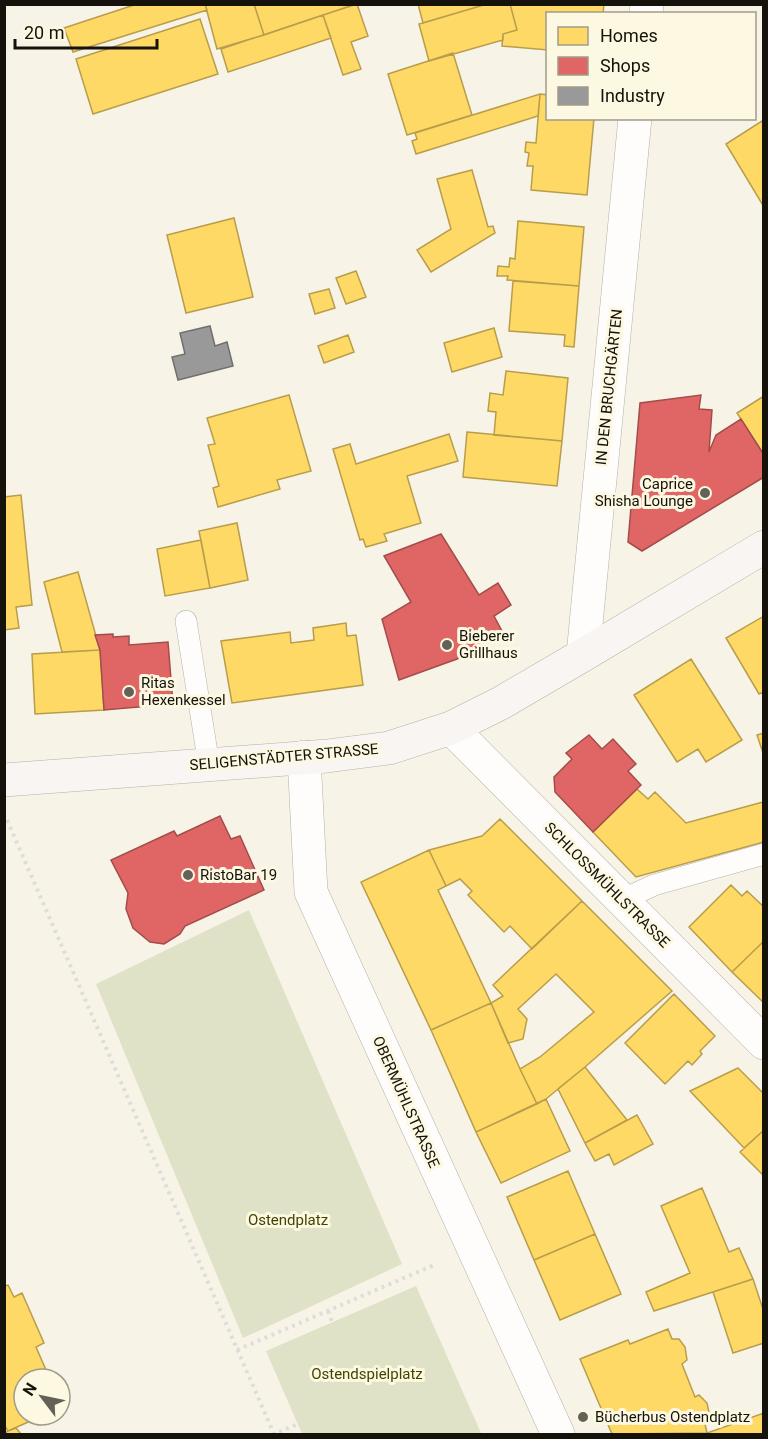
<svg xmlns="http://www.w3.org/2000/svg" width="768" height="1439" font-family="Roboto,sans-serif">
<rect width="100%" height="100%" fill="#f7f4e7"/>
<!-- green -->
<path fill="#e0e2c7" d="M249,910L402,1264L243,1338L96,984Z
M416,1286L481,1433L302,1434L266,1351Z"/>
<!-- homes -->
<path fill="#ffd966" stroke="#b89d4b" stroke-width="1.5" d="M137,4H205L207,10L73,52L64,28Z
M205,4H254L264,35L217,49Z
M254,4H356L264,35Z
M357,4L368,36L351,42L361,69L343,75L323,15Z
M418,4H487L423,23Z
M487,4H510L517,30L503,34V40L429,61L419,24Z
M510,4H604L603,14H548V50L502,46L503,34L517,30Z
M323,15L331,38L228,72L221,49Z
M200,19L218,74L93,114L76,59Z
M453,53L472,115L407,135L388,74Z
M540,94L548,95V118H594L587,195L531,190L533,166H527L529,153L525,152L526,142L536,143Z
M540,94L538,116L416,154L412,141L417,139L415,133Z
M762,121L764,123V207L726,144Z
M472,170L488,227L493,226L495,233L431,272L417,250L451,229L437,179Z
M234,218L253,297L186,313L167,235Z
M518,221L584,227L579,286L507,280L508,276H497L498,266L509,267L510,258L515,259Z
M356,271L366,297L346,304L336,278Z
M513,281L579,286L574,347L564,346L565,335L509,331Z
M329,289L335,308L315,314L309,294Z
M494,328L502,357L452,372L444,343Z
M348,335L354,352L324,363L318,346Z
M506,371L568,378L562,441L494,435L496,412L488,411L490,393L503,395Z
M289,395L311,471L277,480L280,489L218,507L213,488L219,486L208,445L215,444L207,418Z
M764,396V455L737,413Z
M467,432L562,441L557,486L463,477Z
M449,434L458,461L407,476L421,523L384,534L387,541L366,547L363,539L360,540L333,449L350,444L356,464Z
M21,495L32,605L16,607L19,628L4,630V497Z
M237,523L248,580L210,588L199,531Z
M201,540L210,588L165,596L157,549Z
M78,572L100,650L62,652L44,582Z
M764,616V692L759,694L726,638Z
M346,623L347,636L356,635L363,685L232,703L221,641L290,632L291,643L314,640L313,628Z
M100,650L104,710L35,714L32,654Z
M691,659L742,740L706,762L698,749L677,762L634,695Z
M764,733V756L757,735Z
M637,789L648,799L655,792L686,823L763,802L764,842L636,877L593,832Z
M500,819L582,901L532,949L510,926L504,932L468,895L472,891L460,879L446,886L429,850L482,836Z
M429,850L446,886L438,890L491,1003L431,1030L361,882Z
M731,885L742,896L747,891L764,907V941L732,972L689,927Z
M582,901L672,991L585,1067L546,1099L537,1104L520,1069L540,1057L594,1012L556,974L518,1009L527,1019L523,1039L508,1043L491,1003L503,996L493,985Z
M764,941V1003L732,972Z
M674,994L715,1036L700,1051L702,1054L692,1065L688,1061L665,1084L625,1043Z
M491,1003L520,1069L537,1104L476,1132L431,1030Z
M585,1067L627,1120L585,1143L558,1089Z
M738,1068L764,1094V1130L744,1148L690,1091Z
M546,1099L570,1151L501,1183L476,1132Z
M637,1115L653,1144L614,1165L609,1154L595,1161L585,1143Z
M764,1130V1176L740,1152Z
M568,1171L595,1234L534,1260L507,1197Z
M702,1188L729,1252L739,1248L753,1279L654,1311L646,1292L690,1273L661,1206Z
M595,1234L621,1294L560,1320L534,1260Z
M753,1279L764,1312V1343L733,1353L713,1292Z
M8,1285L14,1297L22,1293L44,1343L36,1347L50,1379H24V1415H44L8,1431L4,1424V1286Z
M668,1329L672,1339H679L685,1347L687,1360L682,1364L695,1397L699,1395L707,1403L710,1417L709,1422L705,1424L707,1433L612,1434L580,1359L628,1340L630,1344Z
M764,1413V1434H707V1433Z
M16,1428L21,1434H4L8,1431Z"/>
<!-- shops -->
<path fill="#e06666" stroke="#a34d4b" stroke-width="1.5" d="M701,395L699,409L712,410L709,452L716,435L741,419L764,455V477L642,551L628,542L640,403Z
M441,534L479,595L498,583L511,605L494,616L502,631L457,659L399,680L382,619L411,602L384,556Z
M113,634V637L129,636V645L168,642L173,704L104,710L100,650L95,635Z
M589,735L602,749L613,739L636,764L628,771L641,785L593,832L555,792L554,777L572,759L566,753Z
M220,816L231,839L240,836L264,890L185,926L180,934L164,944L150,942L133,928L126,909L128,893L111,860L174,831L177,836Z"/>
<!-- industry -->
<path fill="#999" stroke="#71706e" stroke-width="1.5" d="M210,326L215,346L227,342L233,366L178,380L172,357L185,354L180,333Z"/>
<g fill="none" stroke-linecap="round" stroke-linejoin="round">
<defs>
<path id="lane" d="M186,621L209,765
M622,900L654,885L764,854"/>
<path id="street" d="M646,14L647,4
M583,655L635,118
M451,728L764,1043
M304,757L311,892L558,1434"/>
<path id="secondary" d="M4,780L327,756L389,748L451,728L501,703L583,655L764,547"/>
</defs>
<!-- lane casing -->
<use href="#lane" stroke="#b3b1a7" stroke-width="22"/>
<!-- street casing -->
<use href="#street" stroke="#b3b1a7" stroke-width="34"/>
<!-- secondary casing -->
<use href="#secondary" stroke="#b3b1a7" stroke-width="34"/>
<!-- path -->
<path stroke="#deddd9" stroke-width="4" stroke-dasharray="3 4.5" stroke-linecap="butt" d="M7,820L274,1434L298,1424
M328,1311L332,1322
M237,1350L434,1265"/>
<!-- lane -->
<use href="#lane" stroke="#fefdfb" stroke-width="21"/>
<!-- street -->
<use href="#street" stroke="#fefdfb" stroke-width="33"/>
<!-- secondary -->
<use href="#secondary" stroke="#f9f5f2" stroke-width="33"/>
</g>
<!-- markers -->
<g fill="#636158" stroke="#fdf8e1" stroke-width="2">
<circle cx="705" cy="493" r="6"/>
<circle cx="447" cy="645" r="6"/>
<circle cx="129" cy="692" r="6"/>
<circle cx="188" cy="875" r="6"/>
<circle cx="583" cy="1417" r="6"/>
</g>
<g text-anchor="middle" dominant-baseline="central" stroke-width="6" stroke-linejoin="round" paint-order="stroke">
<!-- street labels -->
<g font-size="15" fill="#14120b" stroke="#fdf8e1">
<text transform="translate(609 387) rotate(-84)">IN DEN BRUCHGÄRTEN</text>
<text transform="translate(284 757) rotate(-5)">SELIGENSTÄDTER STRASSE</text>
<text transform="translate(607 885) rotate(45)">SCHLOSSMÜHLSTRASSE</text>
<text transform="translate(406 1102) rotate(66)">OBERMÜHLSTRASSE</text>
</g>
<!-- poi labels -->
<g font-size="15" fill="#14120b" stroke="#fdf8e1" text-anchor="start">
<text x="693" y="484" text-anchor="end">Caprice<tspan x="693" dy="17">Shisha Lounge</tspan></text>
<text x="459" y="636">Bieberer<tspan x="459" dy="17">Grillhaus</tspan></text>
<text x="141" y="683">Ritas<tspan x="141" dy="17">Hexenkessel</tspan></text>
<text x="200" y="875">RistoBar 19</text>
<text x="595" y="1417">Bücherbus Ostendplatz</text>
</g>
<!-- park labels -->
<g font-size="15" fill="#3f4402" stroke="#fdf8e1">
<text x="288" y="1220">Ostendplatz</text>
<text x="367" y="1374">Ostendspielplatz</text>
</g>
</g>
<!-- border -->
<rect width="768" height="1439" fill="none" stroke="#14120b" stroke-width="12"/>
<!-- legend -->
<rect x="546" y="12" width="210" height="108" fill="#fdf8e1" stroke="#a09c8b" stroke-width="1.5"/>
<rect x="558" y="27" width="30" height="18" fill="#ffd966" stroke="#a09c8b" stroke-width="1.5"/>
<text x="600" y="42" font-size="18" fill="#14120b">Homes</text>
<rect x="558" y="57" width="30" height="18" fill="#e06666" stroke="#a09c8b" stroke-width="1.5"/>
<text x="600" y="72" font-size="18" fill="#14120b">Shops</text>
<rect x="558" y="87" width="30" height="18" fill="#999999" stroke="#a09c8b" stroke-width="1.5"/>
<text x="600" y="102" font-size="18" fill="#14120b">Industry</text>
<!-- north arrow -->
<g transform="translate(42 1397) rotate(302)"><circle r="28" fill="#fdf8e1" stroke="#a09c8b" stroke-width="1.5"/>
<path d="M0-4.5L10 22L0 15L-10 22Z" fill="#636158"/>
<text y="-9" font-size="16" font-weight="bold" text-anchor="middle" fill="#14120b">N</text>
</g>
<!-- scale -->
<path d="M15 39v9h142v-9" fill="none" stroke="#14120b" stroke-width="3"/>
<text x="24" y="39" font-size="18" fill="#14120b" stroke="#fdf8e1" stroke-width="4.5" paint-order="stroke">20 m</text>
</svg>
